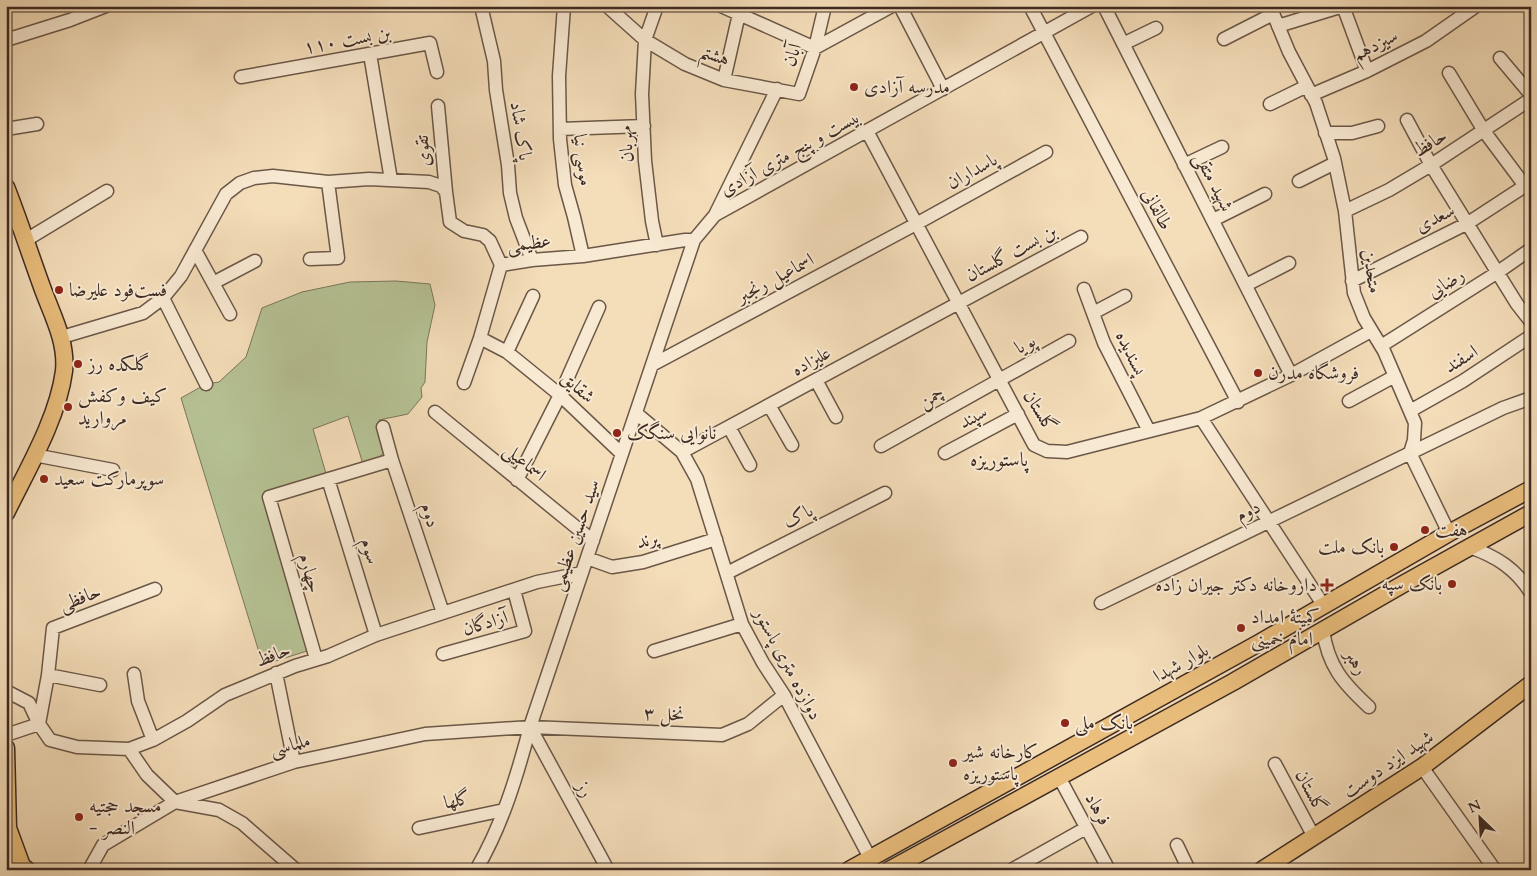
<svg xmlns="http://www.w3.org/2000/svg" width="1537" height="876" font-family="Cardo,Amiri,serif">
<rect width="100%" height="100%" fill="#f4ddb9"/>
<filter id="stains"><feTurbulence type="fractalNoise" baseFrequency=".004" numOctaves="4"/><feColorMatrix values="0 0 0 0 .2 0 0 0 0 .09 0 0 0 0 .02 0 0 0 .5 -.17"/></filter>
<radialGradient id="worn" r=".72"><stop offset=".6" stop-color="#630" stop-opacity="0"/><stop offset="1" stop-color="#630" stop-opacity=".3"/></radialGradient>
<!-- green -->
<path fill="#b6c294" stroke="#7a765c" d="M396,281L430,284L435,305L427,342L425,382L421,388L422,397L408,414L379,420C392,442 389,458 363,464L348,416L313,429L327,477L264,495L307,651L263,665L181,398L206,384L219,382L246,357L262,308L302,292L350,282Z"/>
<g fill="none" stroke-linecap="round" stroke-linejoin="round">
<defs>
<path id="minor" d="M481,6L494,61L496,90L508,165L510,193L516,218L532,260
M564,6L559,76L560,139L565,185L574,217L583,256
M607,6L645,40L685,64L724,80L799,94L815,48L825,6
M721,6L815,48L892,6
M900,6L943,89
M1030,6L1238,402
M1104,6L1291,375
M1270,6L1289,52L1316,103L1334,158L1345,211L1354,293L1364,318L1384,351L1415,423L1414,440L1410,453L1449,533
M1343,6L1367,71
M1278,26L1343,6
M1224,39L1273,14
M6,40L70,20L106,6
M1123,44L1156,28
M370,54L391,180
M1500,58L1531,95
M1449,73L1484,131L1525,186
M241,77L430,43L437,72
M724,80L739,14
M1311,95L1367,71L1426,41L1476,6
M1270,104L1307,86
M438,106L446,192
M1407,120L1431,165L1517,304L1531,322
M6,129L37,124
M560,129L644,126
M867,131L1034,445L1047,451L1067,452L1201,418L1291,375L1371,331
M1325,133H1352L1378,126
M1184,165L1222,147
M1299,181L1335,163
M1345,211L1389,190L1431,165L1531,99
M715,215L1092,6
M1213,220L1265,194
M26,240L107,191
M657,245L652,221L645,161L642,94L645,40L657,6
M195,250L230,314
M310,259L338,258L328,182
M501,265L532,260L583,256L685,240H694
M1352,281L1468,223L1531,182
M213,283L255,261
M1246,285L1289,263
M1084,289L1104,343L1149,431
M163,298L206,384
M1093,313L1125,296
M62,337L143,313L163,298L181,276L226,194L240,183L254,178L273,176L328,182L369,179L429,182L441,186L446,192L450,222L464,231L483,235L490,241L501,265
M480,338L507,352L560,395L622,454
M1381,346L1498,272L1531,249
M507,352L533,296
M652,365L916,224L1046,152
M816,380L836,417
M464,383L480,338L501,265
M1349,401L1395,376
M769,405L792,445
M1410,411L1463,381L1531,336
M435,412L593,541
M636,413L682,452L697,479L742,624L763,663L784,695L870,858
M1201,418L1324,606
M383,427L392,460L443,613
M729,427L750,465
M881,446L1069,341
M682,452L1081,237
M945,453L1018,414
M34,455L113,470
M328,479L376,635
M517,480L560,395L599,307
M1469,547C1496,556 1516,569 1531,593
M587,558L612,567L643,562L716,539
M727,573L885,493
M1101,603L1503,408L1531,398
M1323,630C1328,666 1343,683 1369,707
M654,651L742,624
M443,654L525,631L514,590
M316,659L269,497L392,460
M276,673L294,762
M134,674L138,701L153,740
M48,675L100,685
M6,691L29,703L39,724L50,740L77,747L129,749L153,740L187,721L225,695L295,666L328,656L376,635L537,582L582,573
M530,727L608,870
M6,735L39,724L48,675L53,628L155,589
M129,749L147,775L175,802L219,810L242,823L296,870
M1275,764L1314,837
M1422,767L1495,870
M1059,777L1109,870
M419,828L504,810
M1177,845L1189,870
M1013,869L1086,828
M89,870L103,845L175,802L294,762L425,734L530,727L722,735L748,724L784,695
M476,870C502,826 517,776 530,727L694,240L715,215L777,89"/>
<path id="major" d="M6,187C19,220 30,254 42,287C52,315 67,341 64,371C58,418 27,470 6,513
M6,748L8,828L22,866L27,870
M849,870L1259,643L1449,533L1531,489
M889,870L1233,682L1405,583L1531,513
M1262,870L1422,767L1531,684"/>
</defs>
<!-- minor casing -->
<use href="#minor" stroke="#6b5748" stroke-width="15"/>
<!-- major casing -->
<use href="#major" stroke="#3d2a23" stroke-width="19"/>
<!-- minor -->
<use href="#minor" stroke="#f8e9d2" stroke-width="12"/>
<!-- major -->
<use href="#major" stroke="#eabe7c" stroke-width="16"/>
</g>
<!-- markers -->
<g fill="#8f2418" stroke="#f8e9d2" stroke-width="2">
<circle cx="854" cy="87" r="5"/>
<circle cx="59" cy="290" r="5"/>
<circle cx="78" cy="364" r="5"/>
<circle cx="1258" cy="373" r="5"/>
<circle cx="68" cy="407" r="5"/>
<circle cx="617" cy="433" r="5"/>
<circle cx="44" cy="479" r="5"/>
<circle cx="1425" cy="530" r="5"/>
<circle cx="1394" cy="547" r="5"/>
<circle cx="1452" cy="584" r="5"/>
<path d="M1324.5 577.5h5v5h5v5h-5v5h-5v-5h-5v-5h5z"/>
<circle cx="1241" cy="628" r="5"/>
<circle cx="1065" cy="723" r="5"/>
<circle cx="953" cy="763" r="5"/>
<circle cx="79" cy="817" r="5"/>
</g>
<g text-anchor="middle" dominant-baseline="central" stroke-width="4" stroke-linejoin="round" paint-order="stroke">
<!-- street labels -->
<g font-size="19" fill="#3d2a23" stroke="#f8e9d2">
<text transform="translate(347 40) rotate(-10)">بن بست ۱۱۰</text>
<text transform="translate(1375 45) rotate(-27)">سیزدهم</text>
<text transform="translate(715 55) rotate(20)">هشتم</text>
<text transform="translate(792 55) rotate(-71)">آبان</text>
<text transform="translate(521 131) rotate(81)">پاک شاد</text>
<text transform="translate(1430 143) rotate(-32)">حافظ</text>
<text transform="translate(626 144) rotate(-93)">مهربان</text>
<text transform="translate(423 151) rotate(-95)">تقوی</text>
<text transform="translate(790 153) rotate(-29)">بیست و پنج متری آزادی</text>
<text transform="translate(583 160) rotate(83)">موسی نیا</text>
<text transform="translate(972 171) rotate(-29)">پاسداران</text>
<text transform="translate(1214 182) rotate(63)">شهید متقی</text>
<text transform="translate(1157 209) rotate(62)">طالقانی</text>
<text transform="translate(1435 218) rotate(-27)">سعدی</text>
<text transform="translate(529 243) rotate(-7)">عظیمی</text>
<text transform="translate(1011 253) rotate(-28)">بن بست گلستان</text>
<text transform="translate(1372 271) rotate(81)">متحدین</text>
<text transform="translate(775 278) rotate(-28)">اسماعیل رنجبر</text>
<text transform="translate(1446 283) rotate(-32)">رضایی</text>
<text transform="translate(1025 344) rotate(-29)">پویا</text>
<text transform="translate(1131 353) rotate(64)">پسندیده</text>
<text transform="translate(1461 359) rotate(-32)">اسفند</text>
<text transform="translate(811 361) rotate(-29)">علیزاده</text>
<text transform="translate(578 387) rotate(42)">شقایق</text>
<text transform="translate(931 397) rotate(-29)">چمن</text>
<text transform="translate(1040 411) rotate(58)">گلستان</text>
<text transform="translate(973 417) rotate(-28)">سپند</text>
<text transform="translate(525 462) rotate(39)">اسماعیلی</text>
<text transform="translate(1248 511) rotate(-26)">دوم</text>
<text transform="translate(430 515) rotate(72)">دوم</text>
<text transform="translate(798 516) rotate(-27)">پاک</text>
<text transform="translate(575 535) rotate(-71)">سید حسین عظیمی</text>
<text transform="translate(647 540) rotate(-15)">پرند</text>
<text transform="translate(370 551) rotate(73)">سوم</text>
<text transform="translate(310 573) rotate(74)">چهارم</text>
<text transform="translate(80 598) rotate(-21)">حافظی</text>
<text transform="translate(485 623) rotate(-16)">آزادگان</text>
<text transform="translate(273 655) rotate(-21)">حافظ</text>
<text transform="translate(1356 662) rotate(58)">رهبر</text>
<text transform="translate(1181 663) rotate(-29)">بلوار شهدا</text>
<text transform="translate(788 664) rotate(62)">دوازده متری پاستور</text>
<text transform="translate(664 714) rotate(2)">نخل ۳</text>
<text transform="translate(290 745) rotate(-15)">ملماسی</text>
<text transform="translate(1388 764) rotate(-34)">شهید ایزد دوست</text>
<text transform="translate(585 789) rotate(61)">رز</text>
<text transform="translate(1311 791) rotate(62)">گلستان</text>
<text transform="translate(457 800) rotate(-12)">گلها</text>
<text transform="translate(1098 809) rotate(62)">فرهاد</text>
</g>
<!-- poi labels -->
<g font-size="19" fill="#3d2a23" stroke="#f8e9d2" text-anchor="start">
<text x="864" y="87">مدرسه آزادی</text>
<text x="69" y="290">فست‌فود علیرضا</text>
<text x="88" y="364">گلکده رز</text>
<text x="1268" y="373">فروشگاه مدرن</text>
<text x="78" y="396">کیف و‌کفش<tspan x="78" dy="22">مروارید</tspan></text>
<text x="627" y="433">نانوایی سنگک</text>
<text x="54" y="479">سوپرمارکت سعید</text>
<text x="1435" y="530">هفت</text>
<text x="1384" y="547" text-anchor="end">بانک ملت</text>
<text x="1442" y="584" text-anchor="end">بانک سپه</text>
<text x="1317" y="585" text-anchor="end">داروخانه دکتر جیران زاده</text>
<text x="1251" y="617">کمیتهٔ امداد<tspan x="1251" dy="22">امام خمینی</tspan></text>
<text x="1075" y="723">بانک ملی</text>
<text x="963" y="752">کارخانه شیر<tspan x="963" dy="22">پاستوریزه</tspan></text>
<text x="89" y="806">مسجد حجتیه<tspan x="89" dy="22">- النصر</tspan></text>
</g>
<!-- neighbourhood labels -->
<g font-size="20" fill="#3d2a23" stroke="#f8e9d2">
<text x="999" y="459">پاستوریزه</text>
</g>
</g>
<!-- margin -->
<rect width="1537" height="876" fill="none" stroke="#f4ddb9" stroke-width="25"/>
<rect x="8" y="8" width="1522" height="861" fill="none" stroke="#3d2a23" stroke-width="2.5"/>
<rect x="12" y="12" width="1512" height="851" fill="none" stroke="#3d2a23"/>
<!-- north arrow -->
<g transform="translate(1480 818) rotate(335)" stroke="#f8e9d2" stroke-width="4" paint-order="stroke">
<path d="M0-4L9 19L0 12L-9 19Z" fill="#3d2a23"/>
<text y="-8" font-size="14" font-weight="bold" text-anchor="middle" fill="#3d2a23">N</text>
</g>
<rect width="100%" height="100%" filter="url(#stains)"/>
<rect width="100%" height="100%" fill="url(#worn)"/>
</svg>
